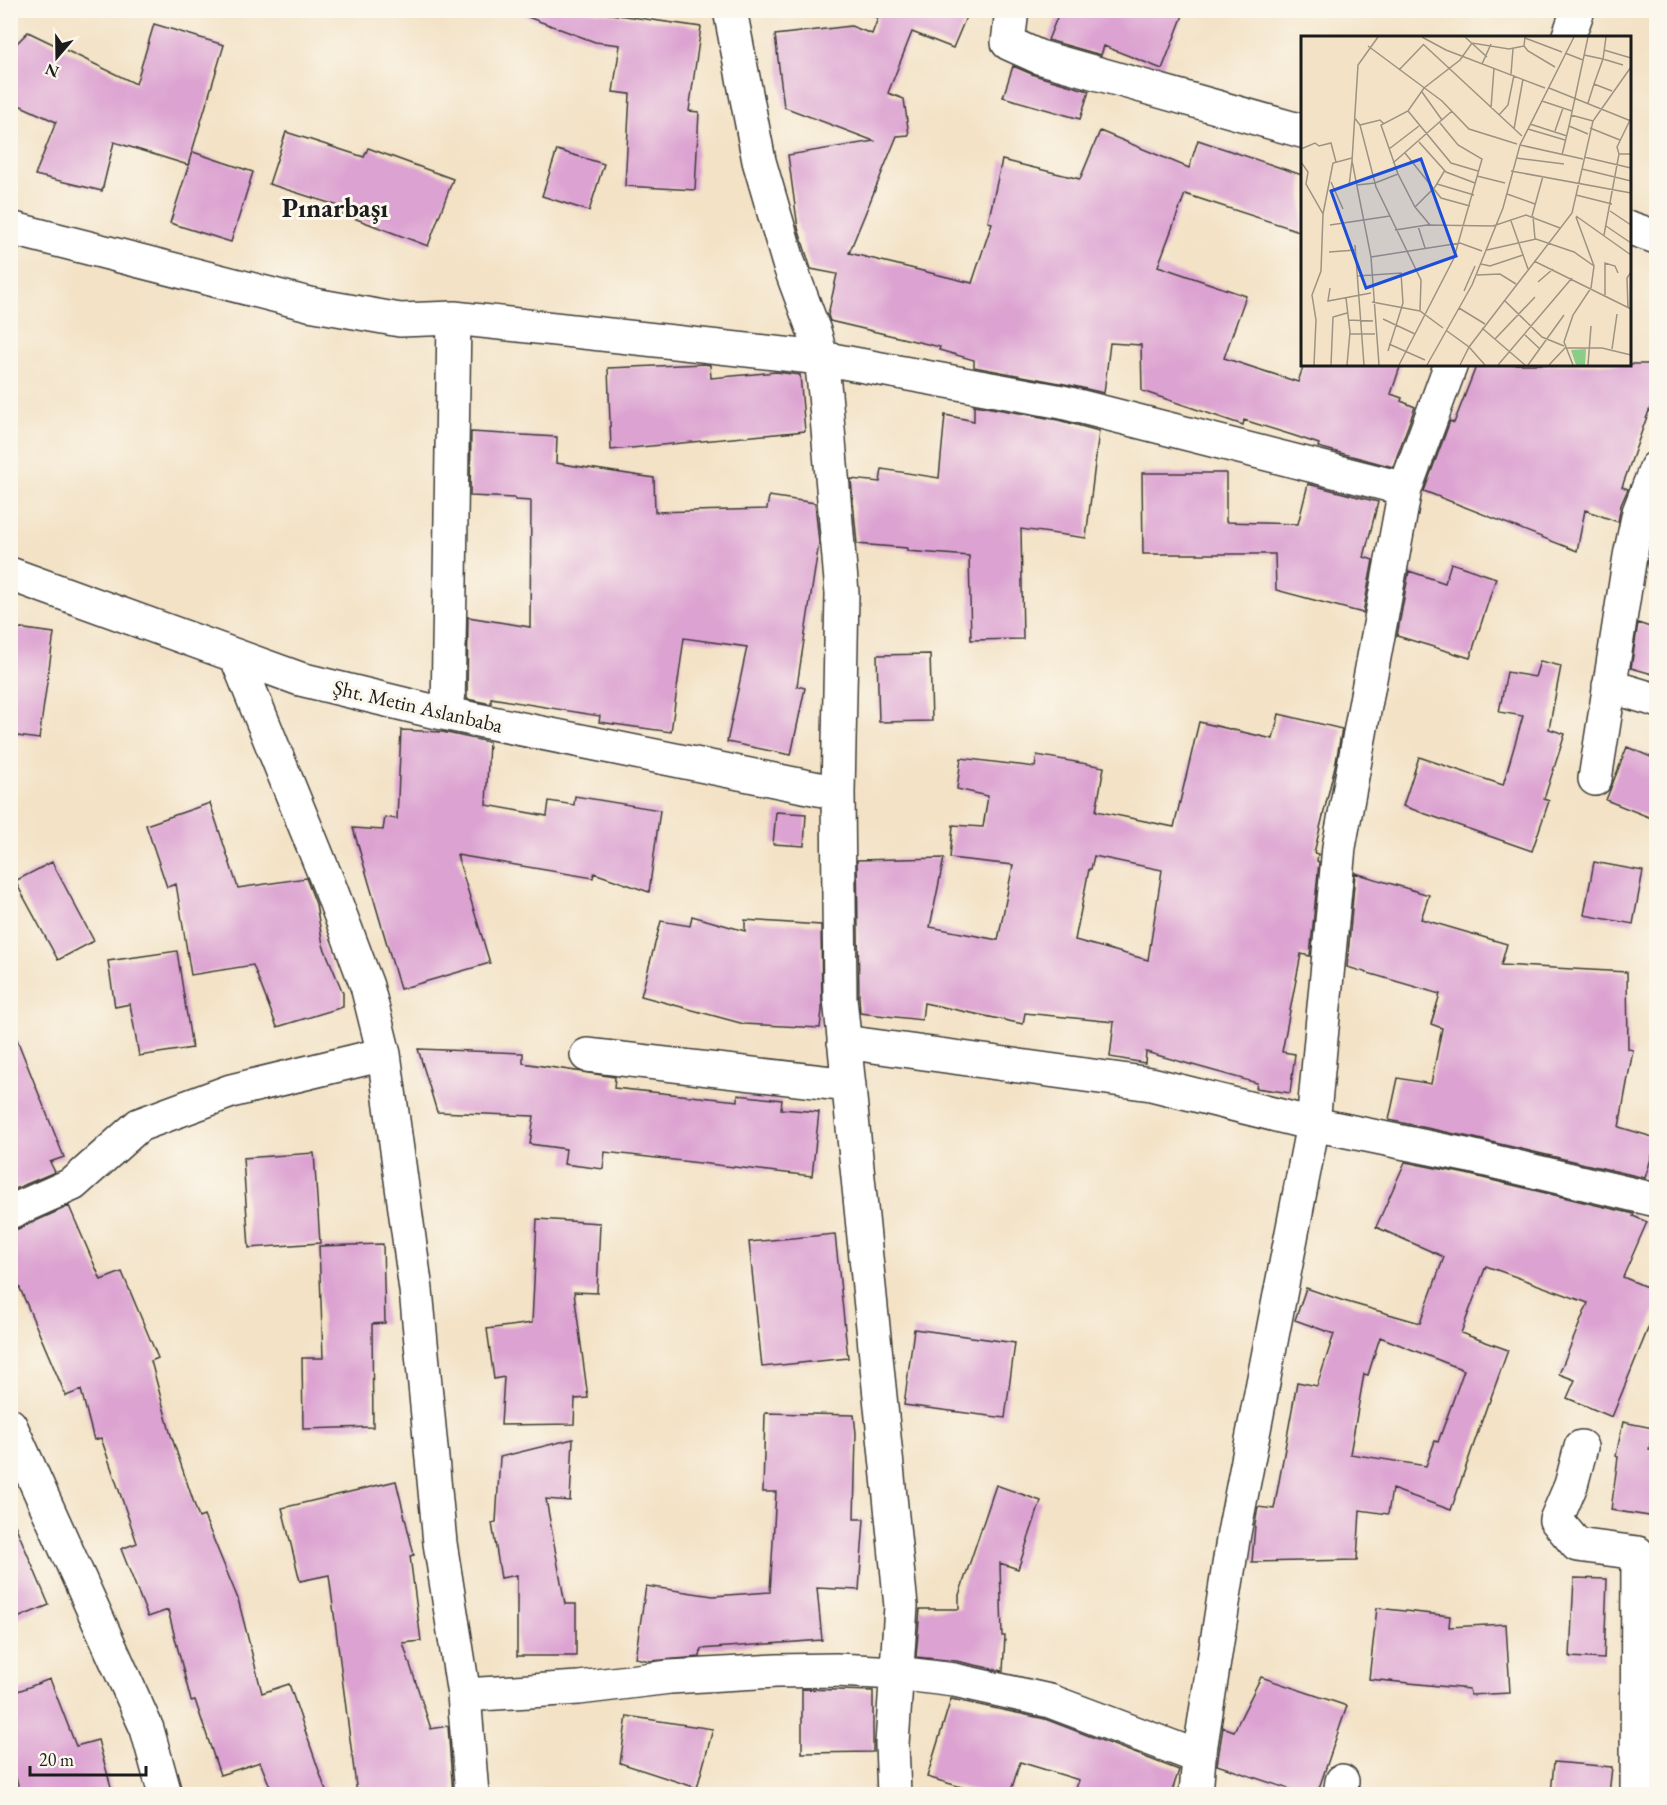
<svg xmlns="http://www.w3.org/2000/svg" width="1667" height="1805" font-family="'EB Garamond',serif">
<rect width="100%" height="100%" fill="#fbf7ec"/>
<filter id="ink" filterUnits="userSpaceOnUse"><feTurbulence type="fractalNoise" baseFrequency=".0167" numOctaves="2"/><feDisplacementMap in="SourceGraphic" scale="12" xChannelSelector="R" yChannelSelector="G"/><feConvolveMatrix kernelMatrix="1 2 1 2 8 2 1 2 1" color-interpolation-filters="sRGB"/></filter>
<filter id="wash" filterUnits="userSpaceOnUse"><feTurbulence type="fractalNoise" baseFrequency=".008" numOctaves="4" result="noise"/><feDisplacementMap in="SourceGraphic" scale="24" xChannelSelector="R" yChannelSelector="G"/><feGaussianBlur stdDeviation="1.35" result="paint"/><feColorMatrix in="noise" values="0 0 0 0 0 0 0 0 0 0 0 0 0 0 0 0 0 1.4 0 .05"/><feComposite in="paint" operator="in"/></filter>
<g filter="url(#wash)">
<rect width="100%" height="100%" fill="#f3e2c6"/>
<g id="blocks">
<!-- building -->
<path fill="#dca2d1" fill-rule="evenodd" d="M526,10H583L701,27L689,111L699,112L695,190L625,186L630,94L613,92L620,45L595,42L525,16Z
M863,10H969L953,48L912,32L888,93L904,99L909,135L897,136L849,253L972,283L992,223L988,222L1002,160L1080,179L1100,131L1189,168L1198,140L1302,175V232L1185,194L1158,266L1246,296L1224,358L1298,382L1304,364H1401L1391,394L1402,398L1401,401L1415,407L1393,467L1318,447L1319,444L1292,435L1244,420L1243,425L1142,391L1141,345L1110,343L1104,393L1065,384L974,367V360L939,350L940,347L830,321L828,315L837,274L811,269L798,228L788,155L874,141L784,107L775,35L851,26L872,34L878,18L863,12Z
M1060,10H1185L1162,69L1104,46L1101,55L1048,40Z
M154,24L224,45L188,165L114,142L102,191L35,175L56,122L10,101V50L28,32L136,84Z
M1013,66L1034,75L1089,91L1080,119L1003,97Z
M286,132L364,157L368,148L453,179L428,246L343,214L345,208L269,184Z
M557,150L604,164L589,211L542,196Z
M193,152L253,172L231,242L170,223Z
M704,364L710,365L711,378L776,372L800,375L805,431L611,450L608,368Z
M1477,364H1656V391L1622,487L1628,489L1621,505L1618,522L1585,510L1577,551L1424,491L1450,421L1454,423Z
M974,405L1058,420L1099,431L1086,538L1021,529L1023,639L971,640L969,556L907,551V548L857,544L851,479L880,482L882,469L939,478L945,415L974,421Z
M471,432L557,437L556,463L654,478L655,512L767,509L769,496L815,503L819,543L797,686L805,688L791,755L727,742L747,647L684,638L671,732L599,722L600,716L491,698V704L467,699L468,617L530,627L531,501L515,500V498L470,496Z
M1142,473H1226V522L1298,524L1308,484L1378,502L1364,557L1373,560L1363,613L1276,590L1275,554H1143Z
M1451,563L1496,578L1470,658L1397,636L1409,571L1445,583Z
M1638,623L1656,629V675L1631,668Z
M10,627L54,633L39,739L10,735Z
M930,654L932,721L879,722L877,655Z
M1540,661L1561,666L1549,729L1565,734L1544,799L1549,801L1532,851L1403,806L1419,757L1503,785L1523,716L1499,712L1507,672L1535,677Z
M1279,714L1342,729L1336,762L1314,853L1318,854L1317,861L1319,862L1310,956L1301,954L1282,1052L1295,1054L1290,1093L1256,1088L1257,1083L1146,1052L1145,1063L1110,1057L1114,1022L1025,1013L1023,1024L924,1003L922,1020L860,1013L859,997L857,860L944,858L930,927L998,940L1013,865L950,858L953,825L983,827L988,796L957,789L961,758L1035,767L1037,755L1104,767L1096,811L1174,827L1199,722L1273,739ZM1094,856L1162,870L1148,960L1075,940L1089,869H1091Z
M401,730L442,732L489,742L486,805L547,816L549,801L574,805L575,796L660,810L649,892L594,873L593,878L457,855L490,963L400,989L353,828L383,830L385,817L397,819Z
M1627,747L1656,759V820L1606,800Z
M210,803L238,888L306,878L316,904L323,945L343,993V1007L277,1027L253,965L191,975L176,884L167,887L146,825Z
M776,812L806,814L804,846L773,844Z
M52,862L94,941L58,960L15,881Z
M1594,862L1643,871L1633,924L1584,915Z
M1355,873L1429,895L1421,919L1507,944L1501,965L1627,972L1628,1049L1633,1050L1619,1127L1656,1138V1143L1645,1178L1474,1138L1389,1120L1398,1078L1431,1084L1442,1028L1431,1024L1440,994L1347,967Z
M692,916L745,931V920L821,925L822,1010L820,1028L744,1024L641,996L661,921L690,926Z
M177,951L192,1048L139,1056L130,1004L115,1007L108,961Z
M10,1027H12L64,1157L50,1162L55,1172L10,1191Z
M418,1049L523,1053V1063L615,1077L614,1088L738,1101V1095L782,1100L781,1109L819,1112L812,1176L605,1152L603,1169L564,1164L566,1149L530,1144L534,1116L437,1112Z
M314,1153L320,1243L249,1248L243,1158Z
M1405,1162L1466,1174L1634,1214L1633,1216L1647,1222L1623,1277L1656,1291V1309L1612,1417L1567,1398L1575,1380L1559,1374L1588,1303L1486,1266L1461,1333L1508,1350L1489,1403H1488L1451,1510L1392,1489L1388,1514L1360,1510L1357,1560L1252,1562L1255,1525L1258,1507L1274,1509L1297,1382L1317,1386L1334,1334L1295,1320L1306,1288L1344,1301L1420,1323L1444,1257L1376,1227ZM1380,1337L1464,1370L1438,1442L1435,1441L1426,1466L1350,1454L1364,1374L1368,1375Z
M69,1206L101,1280L122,1272L158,1358L151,1361L170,1432L199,1518L204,1516L238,1599L262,1693L289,1684L327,1794H273L260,1762L220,1775L195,1700L191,1701L168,1610L148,1617L121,1549L137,1543L101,1438L94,1440L81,1390L66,1396L10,1265V1230L18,1229Z
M537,1219L600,1223L597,1293L574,1292L588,1398L575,1399L574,1424L501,1425L504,1377L494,1379L487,1329L532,1323Z
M835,1234L848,1358L762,1367L749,1242Z
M383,1244L385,1323L372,1324L373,1427L303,1429L302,1358H323L319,1246Z
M914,1329L1015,1343L1005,1418L904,1405Z
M765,1413L854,1415L856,1433L854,1519H864L859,1590L817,1588L822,1640L701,1649L700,1657L650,1661L635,1658L646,1586L713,1596L770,1592L776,1492H763Z
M1623,1422L1653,1428L1649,1450L1656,1452V1517L1611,1510L1618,1457L1616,1456Z
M573,1439L570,1501L546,1499L565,1604H576V1656H517V1575L501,1578L492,1523L496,1522L500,1457Z
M396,1481L414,1555L410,1556L421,1641L403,1643L431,1729L448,1726L453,1794H357L329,1575L300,1581L282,1508Z
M996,1485L1041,1501L1018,1569L1000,1563L1002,1636H1005L1003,1671L956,1661L916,1657L920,1609H959V1595Z
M10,1513L49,1605L10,1621Z
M1574,1578L1607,1579L1604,1659L1570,1657Z
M1377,1608L1450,1616L1449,1627L1506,1624L1510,1693L1470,1695L1469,1689L1369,1679Z
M1261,1677L1347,1706L1317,1794H1304L1217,1765L1223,1727L1234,1731Z
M50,1679L76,1746L98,1740L113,1794H21L10,1759V1694Z
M802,1689L873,1691V1752L802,1753Z
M951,1699L1045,1719L1179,1770L1171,1794H1074L1079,1780L1020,1762L1010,1794H985L927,1777Z
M627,1716L713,1729L697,1788L620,1763Z
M1554,1762L1612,1767L1609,1794H1551Z"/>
</g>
</g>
<g filter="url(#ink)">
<use href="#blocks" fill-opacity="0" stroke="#3c3a36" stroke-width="1.5"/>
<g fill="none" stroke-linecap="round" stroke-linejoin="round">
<defs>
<path id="minor" d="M730,10L759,161L789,264L815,334L821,358L825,394L842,593L838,793L840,998L901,1606L892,1744L894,1794
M1012,10L1008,43L1039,57L1302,131
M1568,38L1578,10
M10,228L309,304L400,320L454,318L821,358L1062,402L1405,489
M1630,228L1656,237
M10,574L300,679L428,710L838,793
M236,656L331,890L367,986L384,1054L416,1290L440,1543L464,1695L472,1794
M1609,686L1656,700
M448,714L454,318
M1595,779L1630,556L1639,512L1656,468
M844,1042L1151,1084L1313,1124L1470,1156L1656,1200
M587,1055L849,1085
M10,1212L73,1184L139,1125L231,1091L384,1054
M10,1425L147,1729L165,1794
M1581,1447L1571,1485L1556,1520L1577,1545L1638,1553L1637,1794
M464,1695L579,1688L670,1677L776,1671L836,1670L897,1673L954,1680L1050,1701L1199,1757
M1196,1794L1199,1757L1234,1533L1313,1124L1339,847L1405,489L1451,364
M1340,1794L1342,1781"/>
</defs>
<!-- minor casing -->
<use href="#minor" stroke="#3c3a36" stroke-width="36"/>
<!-- minor -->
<use href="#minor" stroke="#fff" stroke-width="33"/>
</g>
</g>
<g text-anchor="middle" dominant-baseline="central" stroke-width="6" stroke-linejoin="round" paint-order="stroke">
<!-- street labels -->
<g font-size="21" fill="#1c1c1c" stroke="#fbf7ec">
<text transform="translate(418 706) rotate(13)">Şht. Metin Aslanbaba</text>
</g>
<!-- district labels -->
<g font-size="27" font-weight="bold" fill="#1c1c1c" stroke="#fbf7ec">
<text x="335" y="207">Pınarbaşı</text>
</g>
</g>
<!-- overview -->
<g transform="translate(1301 36)">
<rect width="330" height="330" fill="#f3e2c6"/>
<path d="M285,313L284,329H275L270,314Z" fill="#89cd86"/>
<path fill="none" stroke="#9d9382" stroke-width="1.5" d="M77,1L57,29L51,125L70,221L78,329M121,1L145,14L244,52M164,1L186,21M224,1L223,10L227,15L254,31M287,1L268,90L287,98M224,2L261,16M123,9L221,100M67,10L141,65L168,93L216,108M303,14L330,22M264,17L282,24M283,19L302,23L305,1M181,28L190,8M98,34L123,8M210,38L212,13M248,52L330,85M311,55L293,48L302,23L322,29M121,56L141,84M241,65L271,75M287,67L293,48M190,72L193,32M107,75L150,127L177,135M198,79L207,69L213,39M270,79L292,85M53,81L59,89L75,151L120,244L119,275M229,88L266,100M59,89L79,84L83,88M289,92L319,104M213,93L222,43M227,93L264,104M254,95L262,72M118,106L145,136L174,147M219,109L282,123M0,113L14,107L18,110L30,107L35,126M88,113L118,90M104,117L140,162L169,170M318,118L316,111L330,82M261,119L268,90M283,121L330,132M215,122L263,128M0,126L7,136L5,148L22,178L20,235L11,259L15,284L13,329M92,127L151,75M281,133L330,145M210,135L330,157M176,140L204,147M30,146L42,173M136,148L173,159M56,149L74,147L97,138M48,150L51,125M206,158L234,168M275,159L311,168M114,171L134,151L144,134M309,175L330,189M22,178L32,127L51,122M231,180L242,140M232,180L234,203M275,180L330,219M210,185L227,233M29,189L89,180M129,189L114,171L97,138L80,89L107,75L123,52L159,24L171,7L208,13L223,10M117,190L124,212M305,190L330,207M94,194L126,189L192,190L225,179L259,192M303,199L318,118H330M54,209L63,329M186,214L235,203L273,216L293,230M28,216L55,214M70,221L159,207L181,215M233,225L330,273M180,228L189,230L222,219M176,239L199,238L215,248M56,240L100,237L102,267L87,315M237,246L252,233M29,252L27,265L70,257M163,255L174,230M304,259V227L314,230L317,237M45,262L49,296L46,329M203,264L241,301L263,310M71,266L119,275L142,292M158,272L184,288M327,272L326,242L330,236M82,283L114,298M47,284L72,285M181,292L224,329M146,295L168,311L159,329M49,298H74M224,299L239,313M194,303L234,261M88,308L124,324M311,313L316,278M30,329L32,281L46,277M98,329L153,222L181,123L157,109L139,87M126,329L171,249L202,172L219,109L273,1M184,329L168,311L271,177L292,85L330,31M197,329L271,242M227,329L263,279M248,329L264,312H301L330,319M272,329L263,306L272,279L290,252L293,230L275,181M287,329L290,290"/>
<path fill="#1d4ed8" fill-opacity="0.15" stroke="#1d4ed8" stroke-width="3" d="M120,123L155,220L65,252L30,155Z"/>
<rect width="330" height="330" fill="none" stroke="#1c1c1c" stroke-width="3"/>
</g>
<!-- margin -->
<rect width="1667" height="1805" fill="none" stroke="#fbf7ec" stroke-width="36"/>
<!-- north arrow -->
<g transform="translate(57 57) rotate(200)" stroke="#fbf7ec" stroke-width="4.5" paint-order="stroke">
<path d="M0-4.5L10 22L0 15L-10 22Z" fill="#1c1c1c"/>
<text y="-9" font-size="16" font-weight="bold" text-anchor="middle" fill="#1c1c1c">N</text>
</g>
<!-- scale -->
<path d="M30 1766v9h116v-9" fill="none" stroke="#1c1c1c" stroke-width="3"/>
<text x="39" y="1766" font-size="18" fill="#1c1c1c" stroke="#fbf7ec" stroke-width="4.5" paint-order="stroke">20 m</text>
</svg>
